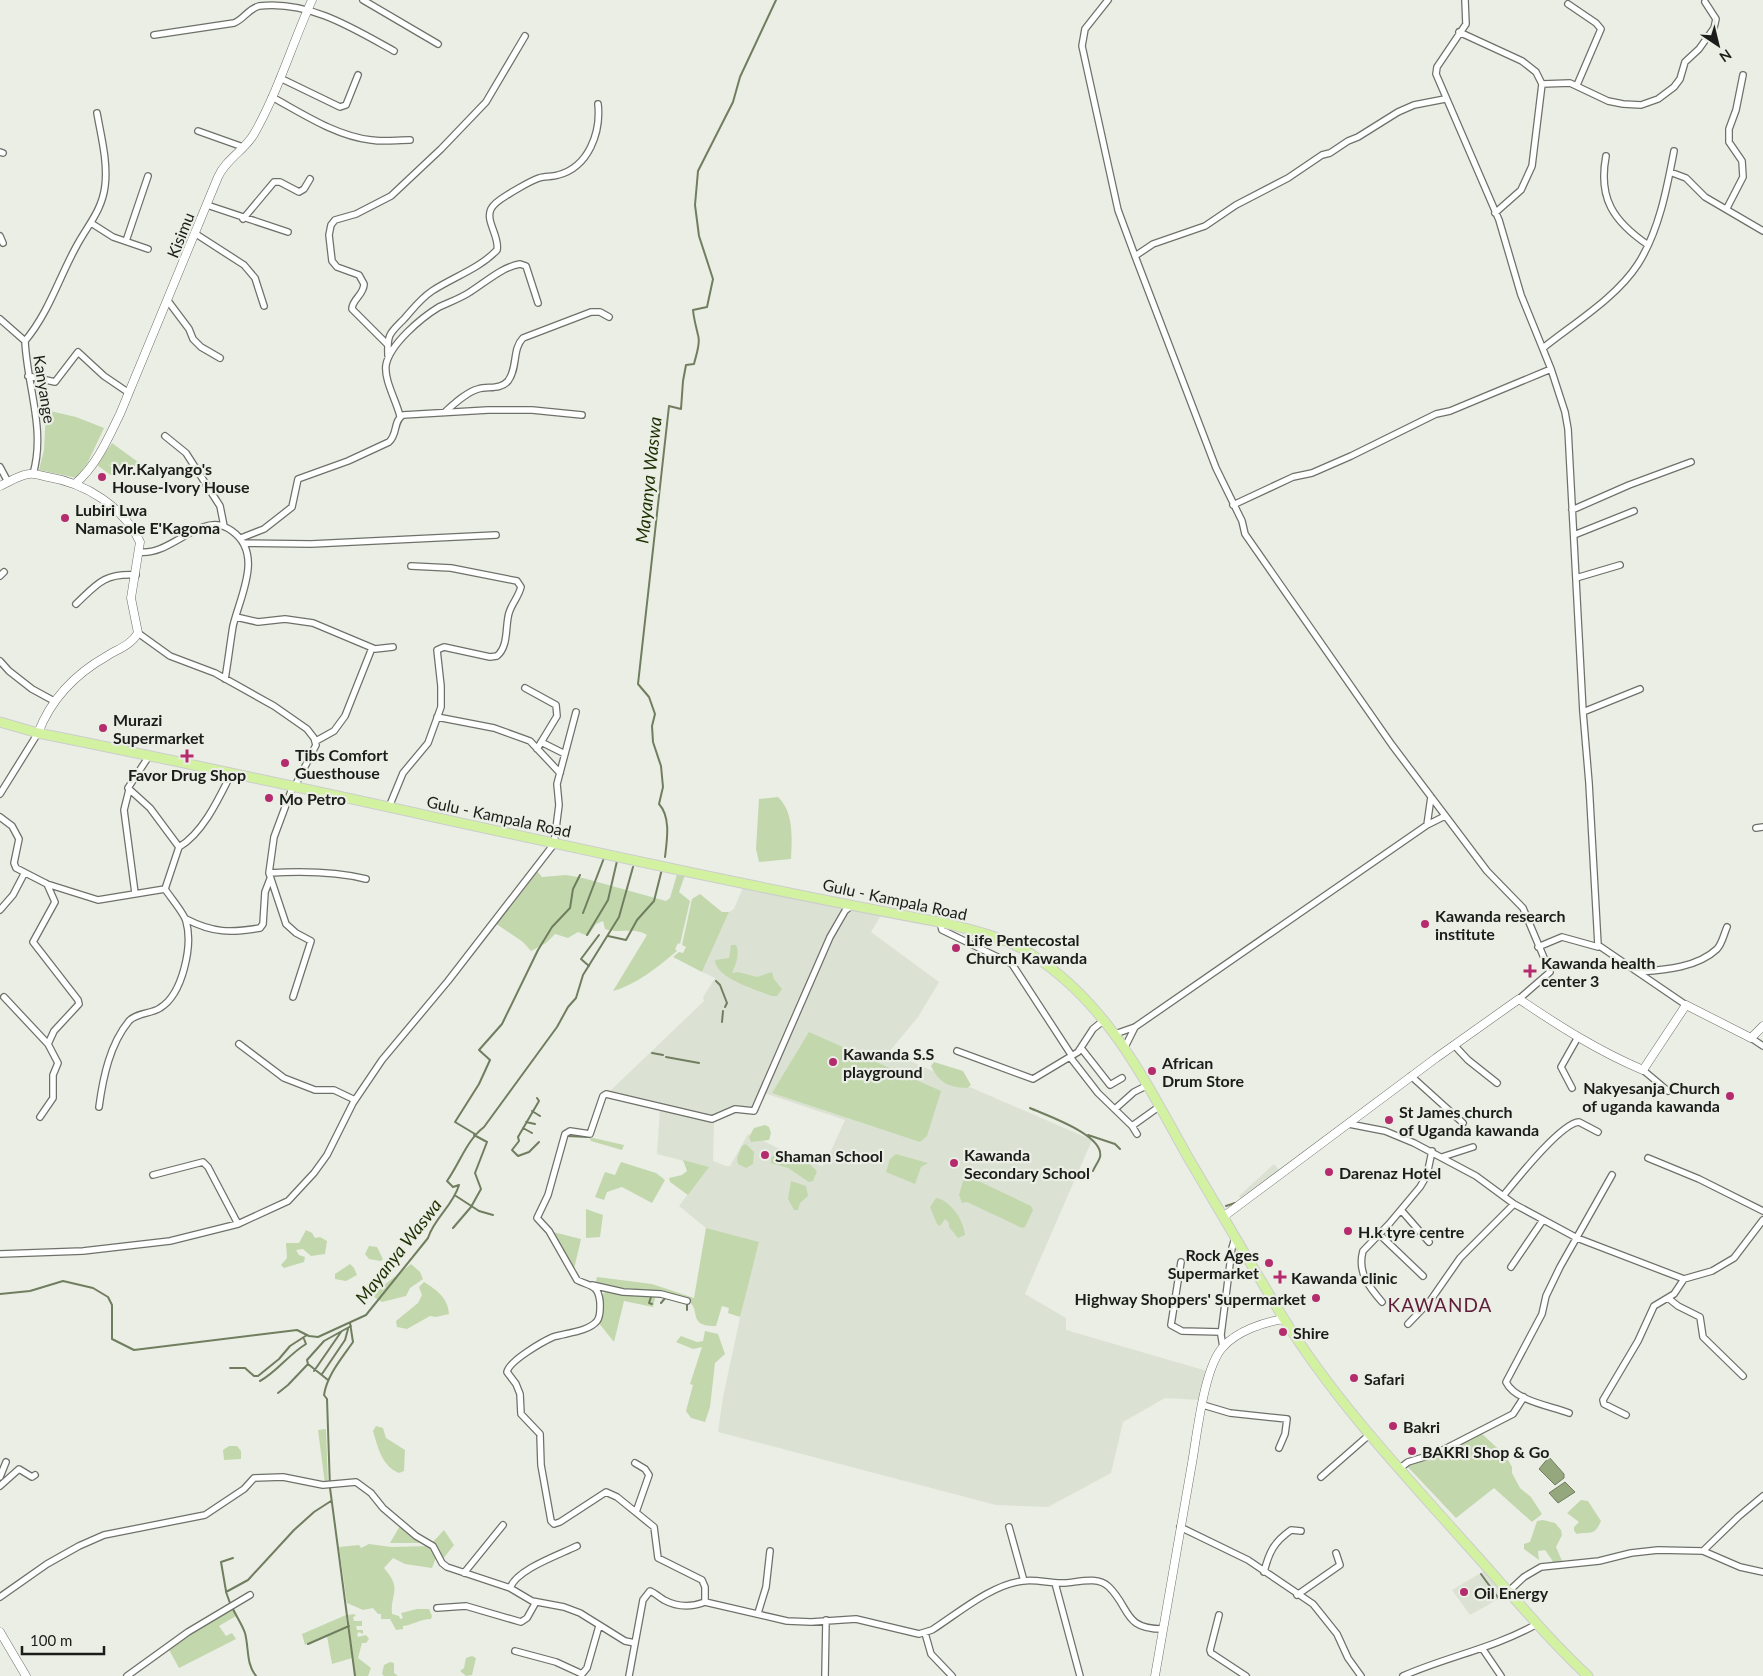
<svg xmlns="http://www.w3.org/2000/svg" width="1763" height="1676" font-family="Lato,sans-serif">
<rect width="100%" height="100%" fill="#eaeee5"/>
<!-- built -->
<path fill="#dbe2d3" d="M744,885L845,908L752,1108L736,1107L715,1118L609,1092L704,1001L703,997L715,978L702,972L729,912L734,909Z
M851,907L883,912L871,932L939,982L918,1017L889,1052L1092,1140L1025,1294L1066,1318V1330L1207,1371L1201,1400L1165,1398L1123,1422L1111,1473L1048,1507L996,1505L718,1432L723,1397L746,1290L759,1243L706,1228L679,1206L708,1167L657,1154L660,1108L714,1122L713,1161L726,1166H730L748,1134L806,1161L807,1159L821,1166L825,1164L845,1120L764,1093L832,939Z
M1274,1164L1280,1171L1242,1201L1239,1196Z
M1489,1568L1509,1593L1470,1615L1452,1590Z"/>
<!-- green -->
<path fill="#c3d7ad" d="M46,410L76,417L104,428L88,462L77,478L39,470L44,450Z
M112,443L138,462L128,477L106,463L115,470L112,476L97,465Z
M778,797C794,812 792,838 791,859L759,862L756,849L759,799Z
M536,870L542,877L566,875L583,878L666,901L670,898L678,871L686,872L679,892L690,901L680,944L678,943L675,949L677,951C659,966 636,985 613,991L647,935C634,927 619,934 605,929L603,921L596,924L588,936L578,932L568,938L555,934L546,943L531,951L523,942L495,923Z
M700,894L722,912H729L702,972L673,957L679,952L683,953L686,947L682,945L692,899Z
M731,945H736C740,953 736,965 732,973L738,972L757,977L772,972L774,979L782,989L777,996H771C756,989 716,979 715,960L729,958Z
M809,1032L941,1091L927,1136L920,1142L772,1093Z
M934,1062L963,1071L971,1085L967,1088C949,1087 940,1084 931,1066Z
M765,1125L769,1127L771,1133L769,1140L751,1142L749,1137L754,1128Z
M589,1137L624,1145L622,1150L591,1141Z
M746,1144L754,1152L753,1164L746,1168L738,1164L737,1158L742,1146Z
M778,1151L799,1154L817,1171L813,1181L809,1182L788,1168L771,1163V1158Z
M896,1154L928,1163L921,1167L915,1184L886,1172L890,1159Z
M683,1160L709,1167L688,1195L670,1182L669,1178L682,1175L687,1171Z
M621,1162L656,1173L665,1180L652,1203L622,1187L607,1192L604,1200L595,1197L605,1172L615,1175Z
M972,1178L1031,1206L1033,1210L1025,1227L1022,1228L967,1202L962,1203L959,1195L963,1181Z
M791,1181L806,1186L808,1196L800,1203L798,1210H794L788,1199Z
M936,1198C950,1200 964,1220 965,1235L958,1238L949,1227V1223L945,1219L940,1226L937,1224L930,1207Z
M586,1209L603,1215L600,1237L586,1238Z
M706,1228L759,1242L740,1317L728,1313L729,1308L722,1306L716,1326C685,1327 703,1307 686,1300C659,1287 625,1290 595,1285L597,1277L652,1284L694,1298Z
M306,1230L312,1233L315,1238L320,1237L327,1241L325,1254L311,1256L303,1249L296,1250L299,1255L305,1257L304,1262L284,1268L281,1265L287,1258L286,1243H299Z
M549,1231L581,1239L574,1269Z
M369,1246L377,1247L383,1259L381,1261L369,1259L365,1254Z
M350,1264L354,1268L357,1275L346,1281L335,1279V1274Z
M411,1264L420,1272L423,1279L410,1288L406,1296L382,1302L374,1297L379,1289Z
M424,1282C437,1290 448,1298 449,1314L436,1317L430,1316L407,1329L397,1327L396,1321L418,1303L422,1295L419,1287Z
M608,1290L656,1294L653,1307L624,1301L614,1342L598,1322L600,1296Z
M705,1331L718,1334L725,1354L715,1363L710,1407L705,1422L691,1418L686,1411L693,1385L690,1384L702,1347L693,1349L676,1342L681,1336L697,1342L703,1341Z
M376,1426L383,1428L386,1438L405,1450L404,1471L399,1473C382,1466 378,1448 373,1431Z
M326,1429L328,1484H325L318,1430Z
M1481,1433L1506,1456L1512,1467V1473L1520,1488L1531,1497L1542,1514L1532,1522L1494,1488L1456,1518L1406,1465L1434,1456Z
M229,1446H237L241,1451V1459L224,1460L223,1450Z
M1581,1500L1588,1501L1601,1521C1594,1537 1590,1531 1577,1534L1574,1531V1527L1579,1522L1567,1513Z
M1543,1520L1555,1523L1561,1530L1562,1535L1556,1547L1562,1561L1554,1563L1545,1550L1538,1551L1539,1560L1524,1549V1544L1530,1542L1537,1521Z
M401,1524L426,1543H390Z
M444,1530L454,1545L442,1560L432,1543Z
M369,1544L391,1547L429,1546L437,1555L432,1568L405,1564L393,1558L384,1568C403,1590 390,1593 392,1614L399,1616L400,1619L403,1618L401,1613L417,1609H429L432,1616L431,1619C420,1619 413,1625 403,1626V1629L396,1630L390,1619H381V1614H378L373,1608L363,1610L347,1603L339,1547L359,1545L361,1548Z
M232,1606L236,1616L219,1626L226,1636L232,1633L236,1639L179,1668L168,1648Z
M354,1614L356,1616L353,1617L354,1621H362V1626H356L357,1630H363V1634L359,1632L357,1634L358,1637L366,1635L369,1639L366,1643H362L358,1658L371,1668L368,1676H355L348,1615Z
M346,1615L347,1626L305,1645L302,1634Z
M348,1627L352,1658L332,1664L327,1636Z
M472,1656L476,1658L472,1675L466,1676L460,1671L464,1668L466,1658Z
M390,1662L394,1663V1673L398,1676H384L382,1674L384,1665Z"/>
<!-- water -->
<path fill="#94a77d" stroke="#707e5f" d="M1549,1457L1564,1474V1478L1555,1485L1539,1469Z
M1565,1482L1575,1492L1558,1503L1549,1493Z"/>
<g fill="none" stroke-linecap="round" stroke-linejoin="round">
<!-- stream -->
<path stroke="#707e5f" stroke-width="2" d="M665,857C667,840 671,817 659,804L663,787L661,766L653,742L652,726L655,714L649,697L638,684L669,406L681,409L683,381L686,365L694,364C696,355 701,343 698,335C696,326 694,320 693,310L707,307L713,279L699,236L695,205L698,171L733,102L740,77L776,0
M583,913L604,858
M587,935L608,900L617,861
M608,936L626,940L637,920L654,901L662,869
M589,966L581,959L599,935
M716,981L720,985L727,1003L725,1007
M722,1022L723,1011
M652,1053L663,1055
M666,1057L699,1063
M537,1098L539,1101L518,1137L519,1141L512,1150L518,1156L529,1152L539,1142
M1030,1108C1045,1115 1105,1135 1100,1157C1099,1161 1095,1166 1093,1171
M532,1111L540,1116
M526,1122L535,1124
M523,1128L532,1133
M475,1134L455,1122L479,1084L490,1060L479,1050L502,1024L538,950L552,927L570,908L573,889L580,875
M1088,1135L1115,1144L1120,1149
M567,1136L589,1137
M456,1196L479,1211L493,1215
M1226,1206L1235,1203
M453,1228L471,1207L481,1189L475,1173L487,1142L474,1135
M0,1294L30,1291L63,1281L93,1288L108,1297L112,1305V1339L134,1350L297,1330L309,1336L318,1337L366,1315L428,1238C434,1218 453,1206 459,1185L453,1187L447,1181C460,1163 466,1141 484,1127L557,1027L568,1007L576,998L583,975L619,917L633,867
M652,1294L649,1303L652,1304
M661,1303L666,1297
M687,1310V1303
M350,1323L353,1342C342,1358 327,1375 324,1395L327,1399L330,1488L355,1676
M308,1364L328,1380
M230,1368H245L254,1376H258L279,1359L290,1346L307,1335
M314,1371L341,1332
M322,1374L345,1340L348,1329
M260,1381C277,1372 289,1354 306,1344L304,1339
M278,1393L288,1385L308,1364L307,1360L324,1341L351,1326
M1481,1574L1499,1599
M226,1591L221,1562L233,1558
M230,1603L226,1592L248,1580L294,1530L314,1512L331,1501
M232,1607C236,1616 242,1624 245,1633C249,1648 246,1664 256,1676
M308,1644L349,1626"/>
<defs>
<path id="street" d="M363,0L438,44
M1108,0L1085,29L1082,46L1118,210L1135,256
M1465,0L1466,24L1437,67L1436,74L1499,220L1521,295L1551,369L1565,412L1568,429L1583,712L1589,783L1598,945L1686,1005
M1568,4L1596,23L1601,29L1577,85
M1459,32L1522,61L1536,72L1542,84L1532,166L1521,190L1495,213
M154,35L234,23C244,19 248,9 259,6C308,0 353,28 394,51
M280,78L340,107L346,105L358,75
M1542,84L1570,83L1608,101L1623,104L1641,105L1658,99L1674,87L1680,79L1685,62L1699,49L1714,28L1716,19L1705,2
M272,97C303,114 336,136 371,140C383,142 397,140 410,140
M1445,99L1414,105L1398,112L1358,137L1348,141L1330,153L1322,155L1288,178L1236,205L1205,226L1153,244L1135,256L1216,468L1242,521L1245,534L1392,745L1487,871L1523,908L1550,972L1519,999
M198,131L243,147
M0,152L3,153
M1606,156C1598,198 1613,221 1648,245
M1670,172L1686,178L1705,197L1763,231
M207,205L288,232
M1727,208L1743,177L1742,161L1729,142V129L1736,110L1743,75
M243,219L274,182H280L299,192L304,189L310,179
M91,223L113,237L148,249
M196,234L244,265L255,278L264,306
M0,236L3,243
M126,241L148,176
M168,301L189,329L193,339L201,347L220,358
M0,319L25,341C27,386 46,430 33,474
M25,341C49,312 58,280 76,247C87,226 102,211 105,186C108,162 101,136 97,113
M387,344L352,309C352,299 364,295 364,284L359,275L337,267L332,261L329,235L331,225L335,220L356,214L391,196L441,149L486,102L525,36
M1543,348C1574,323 1616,298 1638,264C1659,231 1667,188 1674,151
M388,355C387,334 390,333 404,319C413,309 420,299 432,291C453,277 479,269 497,250C500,237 485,221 491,209C495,201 505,197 512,192C521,187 530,181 539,178C545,176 552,177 558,175C589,167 601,132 598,104
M28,376L55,382L78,352L104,376L129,393
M446,411C455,403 467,392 478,389C488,386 500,390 508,381C518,368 512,349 523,338L591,312H600L609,317
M400,416C396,400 384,380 386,365C390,344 421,318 439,307C450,302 461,298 470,292C486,282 502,267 520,264L526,266L538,303
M165,436L186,453L220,506L224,526
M0,467L8,482
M1233,505L1293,477L1312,473L1351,456L1436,414L1450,411L1551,369
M1572,510L1629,485L1691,462
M1574,535L1634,511
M241,538L264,529L292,507L298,479L348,461L389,442C398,434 393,421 403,415L488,410H532L582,415
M244,543L311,544L496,535
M139,552C162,555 182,534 203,527C214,523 222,524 232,531C264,554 240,596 233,626C230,644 228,662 225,679
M0,576L4,572
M1576,578L1620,565
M76,604C97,584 104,573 136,575
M236,617L258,622L285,619L313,623L375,649L393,647
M138,633L170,656L215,673L274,706L307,729L314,738L316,745L295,786
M0,661L9,671L32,689L54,701
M525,688L556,705L557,716L537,749
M1583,712L1640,689
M437,717L494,728L530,741L560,773
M316,741L334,731L345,716L372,648
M541,742L565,754
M149,756L128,788L150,808L179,847L165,889
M129,790L124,810L135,893
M0,794L38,733
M389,807L403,773L428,743L441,707V686L437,650L444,647L490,657L497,656C509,646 505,626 509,613C512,603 518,598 521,587L517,581L451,568L411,566
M0,817L12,826L19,839L14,863L16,868L47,884L98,900L165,889
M1427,825L1431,797
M1756,828L1763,827
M179,847C203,833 219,798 231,774
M269,873C302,871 334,871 366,879
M0,910L13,895L24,874
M186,919C213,933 231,933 260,928L263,924L265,892L270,879
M940,922L942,930L1012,964L1072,1056
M1538,947L1562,937L1598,947
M1638,972C1663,970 1697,968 1717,949C1722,944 1724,934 1727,927
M4,997L48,1044
M293,997L311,941L296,933L286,924L269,873L274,837L293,786
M1115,1034L1135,1027L1427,825L1445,816
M1751,1038L1763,1046
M239,1044L284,1078L315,1090H334L355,1100
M1454,1045L1468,1060L1497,1083
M1125,1047L1135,1027
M1081,1048L1110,1085L1122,1078
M957,1051L1033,1079L1078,1052L1093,1029L1104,1020
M1070,1057L1098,1093L1132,1126L1137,1134
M1643,1070L1668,1091
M1411,1076L1463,1123
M1572,1088L1561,1067L1578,1037
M99,1107C103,1077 110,1044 129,1021C136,1013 151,1014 160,1008C183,994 193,945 186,921C184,913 170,897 165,889
M1115,1109L1134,1092L1148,1085
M40,1117L53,1098V1075L58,1063L48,1044L54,1031L79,1004L78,1000L33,942L55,902L47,884
M1349,1124L1385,1131L1414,1143L1476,1176L1514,1204L1577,1238L1684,1279L1712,1271L1734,1258L1763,1220
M1132,1126L1160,1106
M1442,1157L1473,1147
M1648,1158L1699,1179L1763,1211
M153,1175L203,1162L208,1167L238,1224
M1503,1196C1516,1180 1561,1123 1579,1122L1598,1132
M1401,1210L1429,1242
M1379,1234L1423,1276
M0,1254L83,1251L170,1241L238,1224L288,1201L314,1173L327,1155L353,1103L382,1060L448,981L554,844L559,805L557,784L576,712
M1181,1262L1171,1325L1182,1331L1221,1332
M1511,1267L1543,1220
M592,1285L623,1292L661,1294L687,1301
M1668,1298L1678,1306L1700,1317L1703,1337L1743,1376
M1382,1302C1369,1287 1357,1272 1363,1251L1389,1224L1420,1187L1427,1175L1432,1151
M1408,1324L1430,1301L1460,1258L1514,1204
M1223,1347L1221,1335L1232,1248L1235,1238
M1203,1405L1230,1413L1287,1419L1285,1434L1279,1448
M1569,1413C1551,1406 1515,1401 1506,1382L1542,1314L1546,1296L1560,1267L1612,1175
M1626,1415L1604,1404L1603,1400L1638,1341L1654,1306L1674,1294L1684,1279
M635,1463L645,1469L649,1475L636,1512
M1399,1469L1408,1462L1437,1453L1513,1414L1524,1397
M0,1477L6,1462
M1321,1477L1369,1435
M0,1486L19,1469L32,1477L35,1475
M1009,1527L1024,1581
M1180,1527L1248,1560L1313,1604L1337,1634L1348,1658L1361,1676
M1703,1551L1738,1517L1763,1496
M1264,1572C1269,1552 1274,1542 1291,1530L1301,1531
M464,1573L503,1525
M1055,1583L1080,1676
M510,1588C517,1569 559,1555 577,1546
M1509,1591L1524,1577L1541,1567L1599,1561L1631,1553L1658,1550L1703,1551L1740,1567L1763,1572
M1297,1595L1340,1565L1336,1553
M0,1597L47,1564L79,1546L104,1535L205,1515L244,1489L254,1478L283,1477L323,1485L356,1482L371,1493L383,1508L416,1536L433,1546L442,1563L447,1567L510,1588L532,1601L564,1607L580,1613L625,1641L635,1643
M705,1602V1587L702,1580L658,1558L654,1527L617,1497L606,1492L560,1522L554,1524L551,1521L541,1465L540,1434L521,1414L520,1394L516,1384L507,1372C509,1361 542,1342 553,1337C565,1333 588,1332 597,1321C601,1316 600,1308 600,1302C598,1284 591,1287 577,1280L549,1231L537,1218L548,1195L565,1134L570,1131L590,1134L603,1096L606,1094L712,1119L735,1109L754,1111L830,937L845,911L852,905
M437,1608L466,1606L521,1622L527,1618L536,1602
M758,1613L766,1587L770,1551
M1219,1615L1210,1650L1211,1653L1246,1676
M925,1633L931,1654L952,1676
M1482,1648L1501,1676
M515,1651L556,1662L582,1674L587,1668L599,1626
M127,1676L188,1632L250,1595
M629,1676L643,1600L650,1591C655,1593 659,1597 664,1600C677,1607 692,1607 705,1602L787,1621L811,1622L856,1619L919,1634L932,1630C957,1614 992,1584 1023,1581C1037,1579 1051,1584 1065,1583C1079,1582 1098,1576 1109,1587C1131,1609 1123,1629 1163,1629
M825,1676L826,1620
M1403,1676C1446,1657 1494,1648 1535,1625H1539"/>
<path id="secondary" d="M76,483C97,465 108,438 120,414L218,177C226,159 244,151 254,134C278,92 292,44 312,0
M0,486C9,482 19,475 29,474C35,473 42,476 48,477C85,483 123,506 140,542L131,598L138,633C131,645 118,649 107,656C75,674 51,699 38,733
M1223,1217L1436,1058L1519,999C1559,1026 1598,1051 1643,1070L1686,1005L1751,1038L1763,1026
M0,1632L26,1676
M1155,1676C1168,1605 1179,1534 1192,1463C1197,1435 1204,1367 1223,1347C1237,1331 1264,1322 1284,1319"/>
<path id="primary" d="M0,722L38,733C341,793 641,867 945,923C975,931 1005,937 1031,954C1109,1004 1145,1081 1189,1159C1220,1212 1252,1266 1284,1319C1336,1402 1402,1472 1467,1545C1507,1589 1545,1636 1588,1676"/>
</defs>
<!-- street casing -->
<use href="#street" stroke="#6e716a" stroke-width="8"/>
<!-- secondary casing -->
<use href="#secondary" stroke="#6e716a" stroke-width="9"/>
<!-- primary casing -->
<use href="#primary" stroke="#cdcdcd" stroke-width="11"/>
<!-- street -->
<use href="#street" stroke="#fff" stroke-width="5.5"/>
<!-- secondary -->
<use href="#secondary" stroke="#fff" stroke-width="8"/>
<!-- primary -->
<use href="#primary" stroke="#d2f2a2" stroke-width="9"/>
</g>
<!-- markers -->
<g fill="#b42c6d" stroke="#eaeee5" stroke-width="2">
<circle cx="102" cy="477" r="5"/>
<circle cx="65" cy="518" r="5"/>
<circle cx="103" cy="728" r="5"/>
<path d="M184.5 748.5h5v5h5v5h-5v5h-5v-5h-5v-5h5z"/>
<circle cx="285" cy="763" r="5"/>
<circle cx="269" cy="798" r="5"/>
<circle cx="1425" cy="924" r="5"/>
<circle cx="956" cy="948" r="5"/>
<path d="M1527.5 963.5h5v5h5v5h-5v5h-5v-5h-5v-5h5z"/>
<circle cx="833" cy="1062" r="5"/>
<circle cx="1152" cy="1071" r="5"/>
<circle cx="1730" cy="1096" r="5"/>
<circle cx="1389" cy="1120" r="5"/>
<circle cx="765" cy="1155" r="5"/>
<circle cx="954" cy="1163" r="5"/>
<circle cx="1329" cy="1172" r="5"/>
<circle cx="1348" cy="1231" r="5"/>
<circle cx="1269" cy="1263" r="5"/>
<path d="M1277.5 1269.5h5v5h5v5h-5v5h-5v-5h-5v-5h5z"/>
<circle cx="1316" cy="1298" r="5"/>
<circle cx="1283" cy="1332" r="5"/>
<circle cx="1354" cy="1378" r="5"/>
<circle cx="1393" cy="1426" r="5"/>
<circle cx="1412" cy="1451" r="5"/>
<circle cx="1464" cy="1592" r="5"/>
</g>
<g text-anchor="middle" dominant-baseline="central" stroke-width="4.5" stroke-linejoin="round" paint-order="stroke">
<!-- street labels -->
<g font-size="16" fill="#1c1d1a" stroke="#eaeee5">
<text transform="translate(180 235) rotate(-68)">Kisimu</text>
<text transform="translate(45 389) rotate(81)">Kanyange</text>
<text transform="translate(499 816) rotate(12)">Gulu - Kampala Road</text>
<text transform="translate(895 899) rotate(12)">Gulu - Kampala Road</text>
</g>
<!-- poi labels -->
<g font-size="16" font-weight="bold" fill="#1c1d1a" stroke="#eaeee5" text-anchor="start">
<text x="112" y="468">Mr.Kalyango's<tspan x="112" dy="18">House-Ivory House</tspan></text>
<text x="75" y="509">Lubiri Lwa<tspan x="75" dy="18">Namasole E'Kagoma</tspan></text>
<text x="113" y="719">Murazi<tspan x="113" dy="18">Supermarket</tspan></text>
<text x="295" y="754">Tibs Comfort<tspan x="295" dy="18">Guesthouse</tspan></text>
<text x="187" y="774" text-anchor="middle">Favor Drug Shop</text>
<text x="279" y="798">Mo Petro</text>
<text x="1435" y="915">Kawanda research<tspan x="1435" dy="18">institute</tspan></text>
<text x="966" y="939">Life Pentecostal<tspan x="966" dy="18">Church Kawanda</tspan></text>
<text x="1541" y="962">Kawanda health<tspan x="1541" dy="18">center 3</tspan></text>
<text x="843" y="1053">Kawanda S.S<tspan x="843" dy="18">playground</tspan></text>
<text x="1162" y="1062">African<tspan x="1162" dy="18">Drum Store</tspan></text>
<text x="1720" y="1087" text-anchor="end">Nakyesanja Church<tspan x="1720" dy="18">of uganda kawanda</tspan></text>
<text x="1399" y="1111">St James church<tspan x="1399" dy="18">of Uganda kawanda</tspan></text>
<text x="964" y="1154">Kawanda<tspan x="964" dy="18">Secondary School</tspan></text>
<text x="775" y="1155">Shaman School</text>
<text x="1339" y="1172">Darenaz Hotel</text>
<text x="1358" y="1231">H.k tyre centre</text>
<text x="1259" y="1254" text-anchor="end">Rock Ages<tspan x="1259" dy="18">Supermarket</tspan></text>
<text x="1291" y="1277">Kawanda clinic</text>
<text x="1306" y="1298" text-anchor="end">Highway Shoppers' Supermarket</text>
<text x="1293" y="1332">Shire</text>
<text x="1364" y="1378">Safari</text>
<text x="1403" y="1426">Bakri</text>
<text x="1422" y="1451">BAKRI Shop &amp; Go</text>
<text x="1474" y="1592">Oil Energy</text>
</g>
<!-- water labels -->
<g font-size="18" font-style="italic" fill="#1e2f00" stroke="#eaeee5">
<text transform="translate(648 480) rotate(-84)">Mayanya Waswa</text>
<text transform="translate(398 1251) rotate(-52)">Mayanya Waswa</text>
</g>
<!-- quarter labels -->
<g font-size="19" letter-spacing="1" fill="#5f1d3a" stroke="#eaeee5">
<text x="1440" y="1304">KAWANDA</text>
</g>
</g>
<!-- north arrow -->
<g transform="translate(1718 45) rotate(145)" stroke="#eaeee5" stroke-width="4" paint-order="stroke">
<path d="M0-4L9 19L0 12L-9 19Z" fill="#1c1d1a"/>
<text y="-8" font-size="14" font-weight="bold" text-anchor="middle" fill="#1c1d1a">N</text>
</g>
<!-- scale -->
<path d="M22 1646v8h82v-8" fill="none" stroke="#1c1d1a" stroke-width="2.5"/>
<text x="30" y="1646" font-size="15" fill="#1c1d1a" stroke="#eaeee5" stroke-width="4" paint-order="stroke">100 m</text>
</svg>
